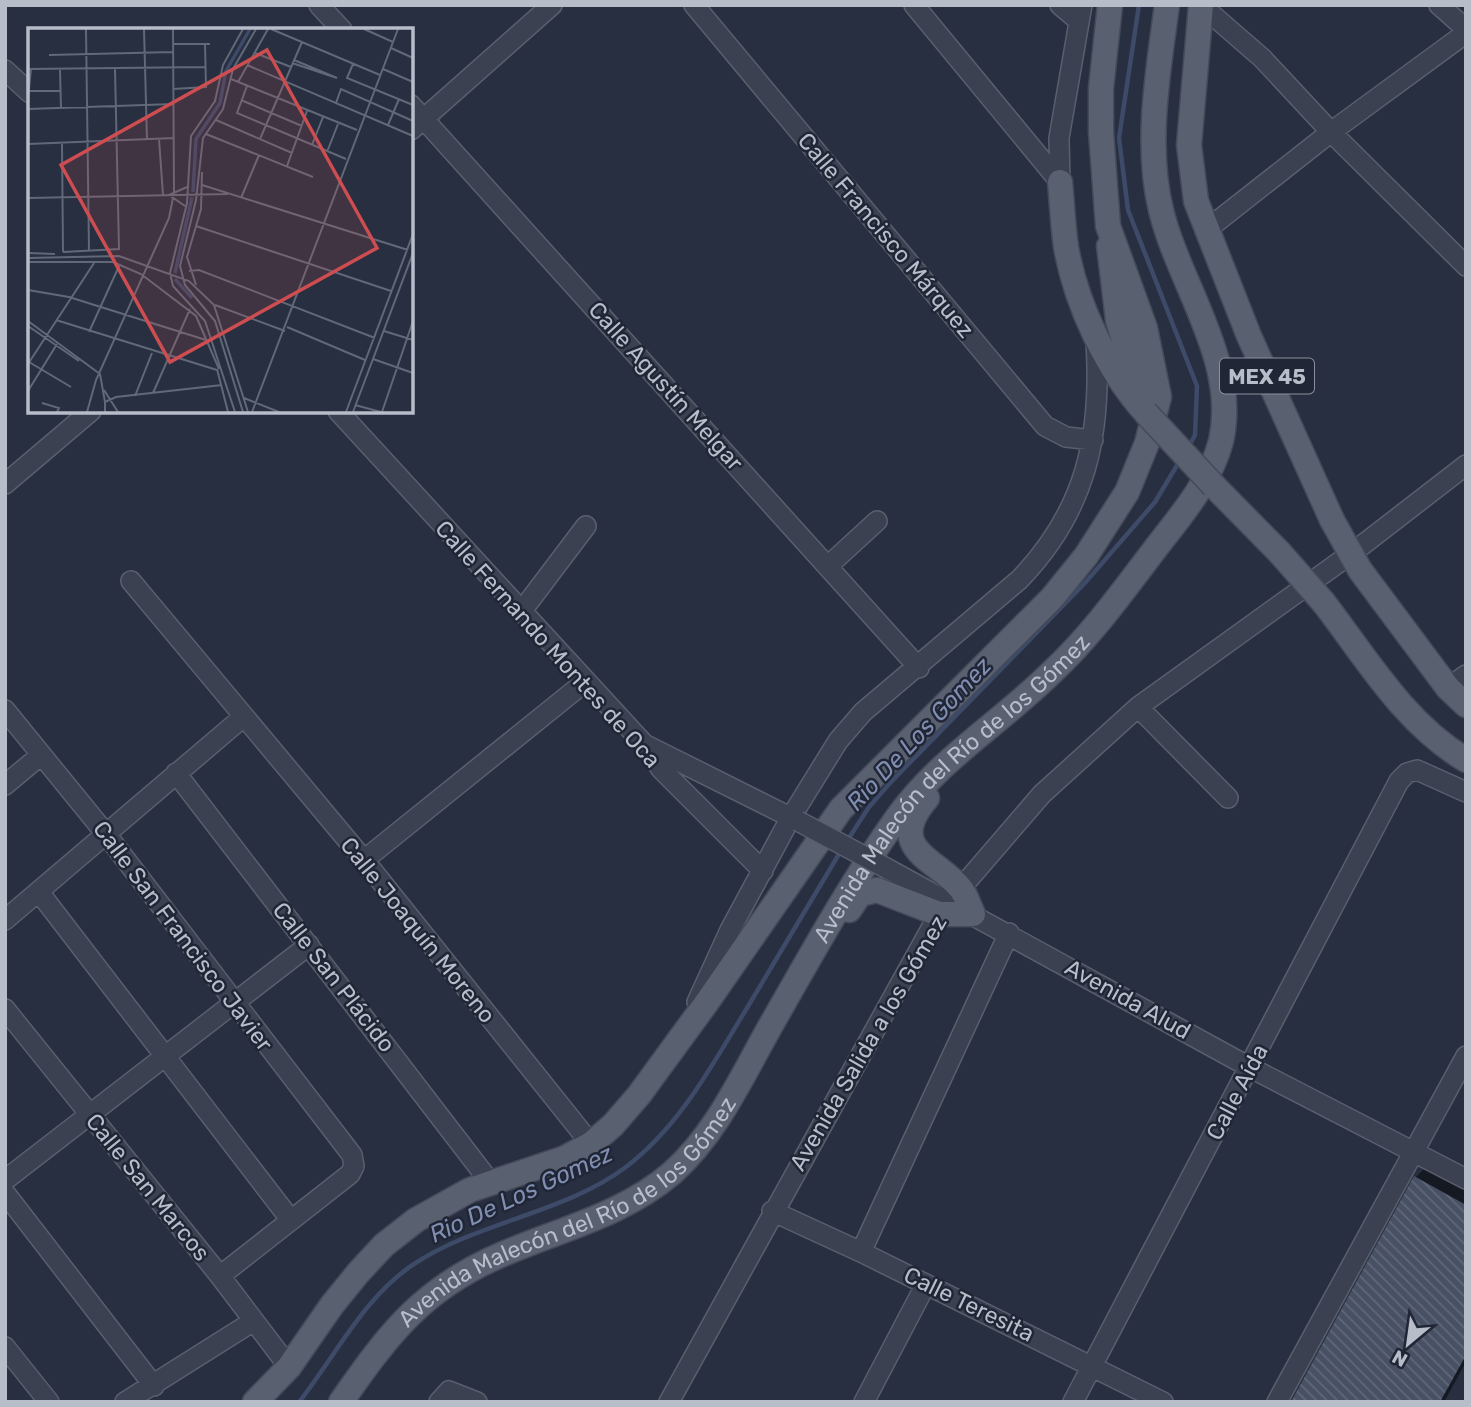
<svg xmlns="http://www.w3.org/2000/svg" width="1471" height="1407" font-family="Rubik,sans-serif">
<defs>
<pattern id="building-back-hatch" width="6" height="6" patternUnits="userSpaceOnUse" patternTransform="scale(1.75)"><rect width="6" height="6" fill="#485064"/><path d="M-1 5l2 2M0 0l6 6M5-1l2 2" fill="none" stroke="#606779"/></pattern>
</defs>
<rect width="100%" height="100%" fill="#272f40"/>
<!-- shadow -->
<path fill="#0007" d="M1428,1165L1466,1186V1362L1444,1402H1293L1416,1177Z"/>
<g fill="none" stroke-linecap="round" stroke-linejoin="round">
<!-- stream -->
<path stroke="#3d4a68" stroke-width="4.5" d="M1139,5L1119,138L1128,210L1197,386L1195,435L1189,446
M847,841L869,807L890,783L1084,584L1155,502L1179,462
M299,1402C336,1355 364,1297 414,1264C479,1221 563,1214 626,1167C680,1126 712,1065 747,1008C779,955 810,902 842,849"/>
</g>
<!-- building -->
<path fill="url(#building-back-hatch)" d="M1414,1176L1466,1205V1355L1440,1402H1291Z"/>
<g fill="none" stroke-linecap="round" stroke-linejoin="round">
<defs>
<path id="minor" d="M319,5L342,30
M694,5L1045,426L1066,437L1093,440
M914,5L1060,182
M1060,5L1079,21
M1439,5L1466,29
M1209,12L1262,58L1331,132L1466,266
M5,70L30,93
M411,105L919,668
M411,130L552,5
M1060,182L1059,138L1082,5
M1205,231L1331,132L1466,33
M338,411L644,744L661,769L763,871
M5,484L91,411
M828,566L877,521
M131,581L364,860L591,1144
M521,612L586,526
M1448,688L1466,675
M1138,707L1228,798
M5,710L106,834L352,1155L354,1166L350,1174L220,1276
M646,745L798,821
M176,773L490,1182
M5,785L41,755
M364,860L585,682
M888,869L1251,1068L1466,1179
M39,892L290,1219
M5,920L242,718
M697,1002L730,930L791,817L838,741L863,712L1019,580C1086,511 1102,436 1096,342
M5,1009L220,1276L289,1367
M5,1180L309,945
M5,1193L154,1386
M772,1211L861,1252L1163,1402
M861,1252L1009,933
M5,1347L49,1402
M125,1402L252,1322
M439,1402L449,1391L477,1402
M669,1402L939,914L949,902L1042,794L1138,707L1356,550L1466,465
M864,1402L926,1284
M1073,1402L1399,781L1407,773L1417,770L1466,792
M1277,1402L1466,1056"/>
<g id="major">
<path d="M1201,5L1189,145L1196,201L1249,336L1332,520"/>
<path d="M1060,182C1062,204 1063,226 1066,247C1076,304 1107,370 1146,413"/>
<path d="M1109,246L1118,320L1141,398"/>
<path d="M1214,486L1280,553"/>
<path d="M1360,570L1448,688L1466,705"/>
<path d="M1324,603C1367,659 1404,723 1466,760"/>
<path d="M849,910L860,894L877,890L939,914H973C969,906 966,895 961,889C938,859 883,850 927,798"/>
<path d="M255,1402L289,1367L332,1305L358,1273L384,1245L416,1220L470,1190L565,1158L591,1144L613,1125L639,1095L707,1002L841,809L1052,598L1086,556L1127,492L1147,443L1159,397L1145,328L1108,226L1101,132V88L1110,5"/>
<path id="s1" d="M341,1402C389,1333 423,1288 503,1254C561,1229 623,1215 672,1173C717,1133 742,1076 771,1025C811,955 850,884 897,818C938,760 1003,721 1053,671C1094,633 1128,584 1162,540C1185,511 1212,477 1221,441C1239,361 1179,285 1161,210C1145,145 1158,71 1167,5"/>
</g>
</defs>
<!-- minor casing -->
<use href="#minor" stroke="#595f6d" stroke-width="22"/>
<!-- major casing -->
<use href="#major" stroke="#454a59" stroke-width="27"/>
<!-- minor -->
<use href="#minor" stroke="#3b4150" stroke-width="19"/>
<!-- major -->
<use href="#major" stroke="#596070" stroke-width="24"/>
<defs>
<path id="minor-bridge" d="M798,821L888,869"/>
<path id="major-bridge" d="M1146,413L1214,486
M1332,520L1360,570
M1280,553L1324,603"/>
</defs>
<!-- minor-bridge casing -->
<use href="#minor-bridge" stroke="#595f6d" stroke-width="22" stroke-linecap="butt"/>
<!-- major-bridge casing -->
<use href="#major-bridge" stroke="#454a59" stroke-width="27" stroke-linecap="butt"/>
<!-- minor-bridge -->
<use href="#minor-bridge" stroke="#3b4150" stroke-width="19"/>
<!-- major-bridge -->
<use href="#major-bridge" stroke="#596070" stroke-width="24"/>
</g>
<g text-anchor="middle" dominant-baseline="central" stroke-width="5" stroke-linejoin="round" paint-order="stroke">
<!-- shield labels -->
<rect fill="#202635" stroke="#8a909d" stroke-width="2" x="1220" y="358.5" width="94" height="35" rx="5"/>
<g font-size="21" font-weight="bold" fill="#b8bdca">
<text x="1267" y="376">MEX 45</text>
</g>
<!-- street labels -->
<g font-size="23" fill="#b8bdca" stroke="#202635">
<text transform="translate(886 235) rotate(50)">Calle Francisco Márquez</text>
<text transform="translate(666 386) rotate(48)">Calle Agustín Melgar</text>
<text transform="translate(548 644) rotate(48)">Calle Fernando Montes de Oca</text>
<text stroke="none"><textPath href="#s1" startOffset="891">Avenida Malecón del Río de los Gómez</textPath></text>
<text transform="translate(418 930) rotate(51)">Calle Joaquín Moreno</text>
<text transform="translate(183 936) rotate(53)">Calle San Francisco Javier</text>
<text transform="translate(334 977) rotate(52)">Calle San Plácido</text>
<text transform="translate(1128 999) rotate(29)">Avenida Alud</text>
<text transform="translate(868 1043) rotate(-60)">Avenida Salida a los Gómez</text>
<text transform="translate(1237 1092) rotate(-62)">Calle Aída</text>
<text transform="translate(148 1187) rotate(51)">Calle San Marcos</text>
<text stroke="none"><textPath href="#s1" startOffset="303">Avenida Malecón del Río de los Gómez</textPath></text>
<text transform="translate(969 1304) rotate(26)">Calle Teresita</text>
</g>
<!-- water labels -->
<g font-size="24" font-style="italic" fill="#808fb1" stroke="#202635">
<text transform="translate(919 734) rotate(-47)">Rio De Los Gomez</text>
<text transform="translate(521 1194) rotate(-25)">Rio De Los Gomez</text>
</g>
</g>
<!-- overview -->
<g transform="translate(28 28)">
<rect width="385" height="385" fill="#272f40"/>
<path fill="none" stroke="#3d4a68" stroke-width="3.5" d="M165,164L168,111L192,75L198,43L222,1M147,245L164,169M147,251L164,270"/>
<path fill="none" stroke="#616877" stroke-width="2" d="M58,1L61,223M116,1L119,112M243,1L352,47M336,1L365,14M145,16H182M363,20L385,30M227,25L263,39M21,27L145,24M266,32L309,50M264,35L309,50M325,36L319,50L385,77M219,37L385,108M0,41L178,39M355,41L385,54M32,42L33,81M203,51L329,102M210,54L240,1M219,58L209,85L318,131M145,61L178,59L177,16M1,63H32M0,71L3,41M213,72L274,98M308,75L313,61L385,93M0,81L146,76M188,92L264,125M360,97L371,71M178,106L285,149M131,111L135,167M232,111L274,14M34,115L35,224M0,116L146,110M284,117L295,89M299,124L310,96M259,138L279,83M174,157L380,222M0,170L200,166M213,170L231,127M157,178L141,167L159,159M168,198L363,263M35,224L91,221L87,41M0,225L27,226M0,230L91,228L161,253L186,277M0,234H85L113,246L168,288L191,341M161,243L171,242L347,310M168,257L159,229L173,181L174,144M0,262L41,269L178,312M186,277L220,384M187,277L257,303M28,292L189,342M0,293L72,346L77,374M0,298L51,333M259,299L337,332M356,303L385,312M61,304L92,236M345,331L385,345M1,334L43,359M0,336L66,235M189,341L200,384M76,362L90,384M0,363L29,316M125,365L162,281M107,368L124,325M216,370L251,384M14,375L31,380L29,384M327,377L353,384M59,384L68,352L141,190L146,165L145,1M77,384V374L88,369L194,357M207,384L177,293L145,258L142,245L159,175L163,108L187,73L195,37L215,1M215,384L187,293L157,257L152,238L168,172L175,110L195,81L205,41L228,1M224,384L370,1M318,384L385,206M325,384L385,225M354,384L385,293"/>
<path fill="#ce4d50" fill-opacity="0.15" stroke="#ce4d50" stroke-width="3.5" d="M239,22L349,220L142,334L33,137Z"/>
<rect width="385" height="385" fill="none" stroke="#b8bdca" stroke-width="3.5"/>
</g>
<!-- border -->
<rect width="1471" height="1407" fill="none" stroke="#b8bdca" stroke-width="14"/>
<!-- north arrow -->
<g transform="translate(1408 1344) rotate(209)" stroke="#202635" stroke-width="5" paint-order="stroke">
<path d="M0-5L12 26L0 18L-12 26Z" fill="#b8bdca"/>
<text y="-10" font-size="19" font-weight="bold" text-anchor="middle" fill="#b8bdca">N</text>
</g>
</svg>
